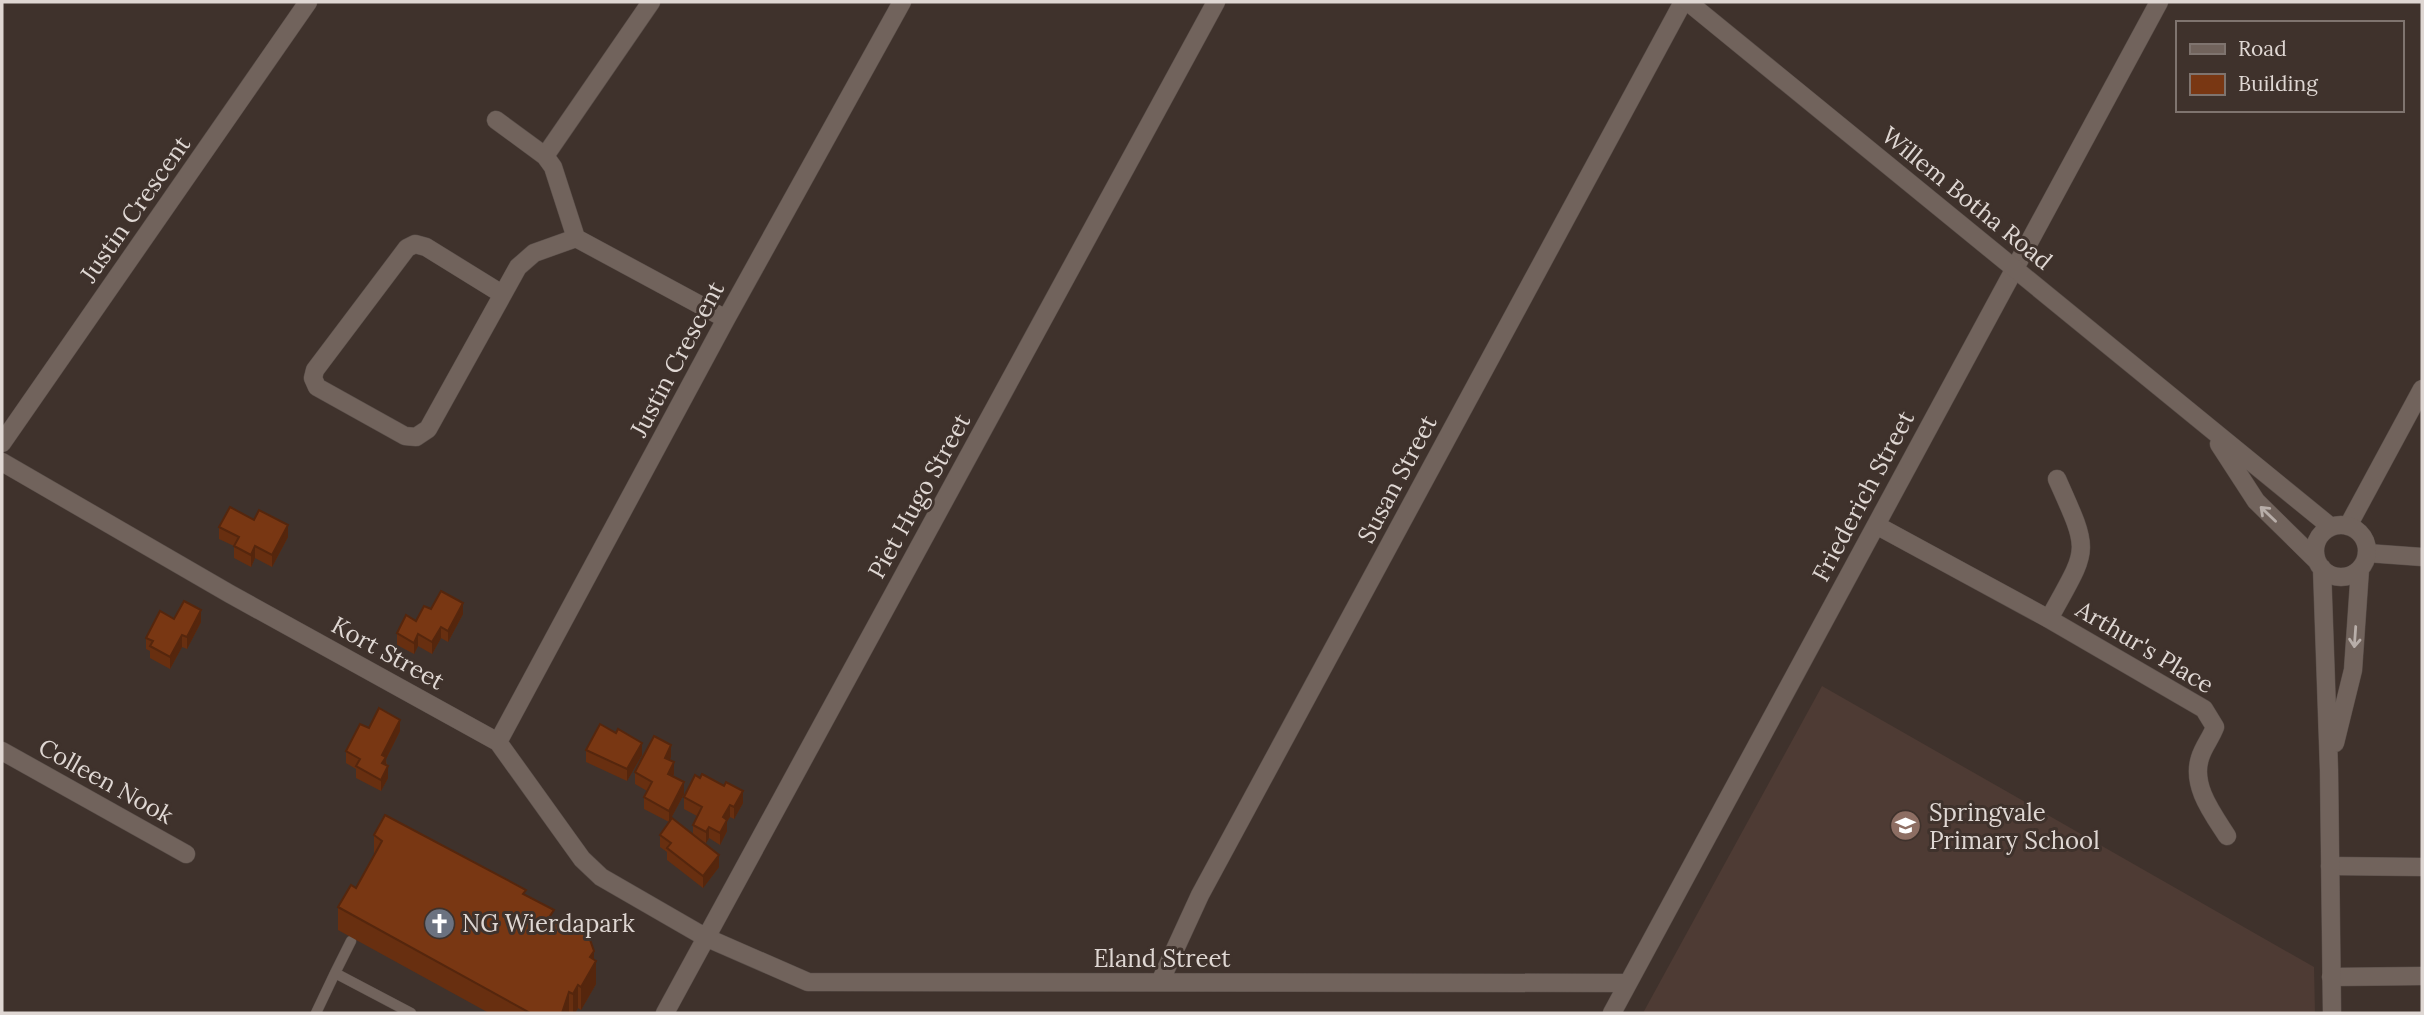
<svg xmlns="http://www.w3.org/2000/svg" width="2424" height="1015" font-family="Lora,serif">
<rect width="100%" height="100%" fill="#3f322c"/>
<!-- built -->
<path fill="#4e3b34" d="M1822,686L2314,967L2315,1013H1643Z"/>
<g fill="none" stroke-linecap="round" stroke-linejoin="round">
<defs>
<path id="service" d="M335,973L351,941
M316,1013L335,973L411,1013"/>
<path id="minor" d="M496,120L545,156L553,167L576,238
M545,156L651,2
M576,238L726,319
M502,294L426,247L415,244L407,248L315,370L313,378L317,387L405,436L416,437L428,429L518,267L534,253L576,238
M2,443L308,2
M2,462L230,594L498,742L582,859L601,877L705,937L808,982L1628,983
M1876,525L2049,619L2204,709L2215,727C2211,738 2203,747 2200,758C2191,786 2213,814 2227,836
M2348,526L2422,389
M2367,553L2422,557
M2049,619C2089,546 2091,555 2057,479
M498,742L726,319L902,2
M2,751L186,854
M2330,866L2422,867
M2331,977L2422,976
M1160,982L1200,895L1683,2
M665,1013L1216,2
M1612,1013L2159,2"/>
<path id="tertiary" d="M1688,2L2331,527
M2219,444L2256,501L2317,561
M2315 551a26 26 0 1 1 52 0a26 26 0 1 1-52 0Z
M2322,568L2329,770L2332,1013
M2335,743L2353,670L2360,569"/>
</defs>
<!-- service casing -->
<use href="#service" stroke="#594e49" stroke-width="11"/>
<!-- minor casing -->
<use href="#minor" stroke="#594e49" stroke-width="19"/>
<!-- tertiary casing -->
<use href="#tertiary" stroke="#594e49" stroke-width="19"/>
<!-- service -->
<use href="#service" stroke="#71635c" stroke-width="10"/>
<!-- minor -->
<use href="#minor" stroke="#71635c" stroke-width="18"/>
<!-- tertiary -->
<use href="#tertiary" stroke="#71635c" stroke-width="18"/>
</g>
<!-- wall -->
<path fill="#682f10" d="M219,527L288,537L272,567L255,558L251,567L234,558V546L219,539Z
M431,609L463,614L448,642L441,638L432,654L418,646L414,654L397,645V633L416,621Z
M174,619L201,622L187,649L182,647L170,669L150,658V651L146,649V638Z
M369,728L400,731L386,759L388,778L381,791L356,778V769L346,763V751Z
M616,733L642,755L627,781L586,762V750Z
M671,757L669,760L674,774L673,776L684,794L669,822L644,809V797L647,791L635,784V772Z
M684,797L743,803L734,819L730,817L727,821V831L720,845L709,838L706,843L700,840L719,867L703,888L667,860V852L660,847V835L693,834V825L697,816L684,809Z
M374,835L526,895L554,919L594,960L596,984L581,1010L578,1008L575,1013H489L338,930V907L356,888L374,857Z"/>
<!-- shaded-wall -->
<path fill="#55260d" d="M288,525V537L272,567V555Z
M255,546V558L251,567V555Z
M463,603V614L448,642V631Z
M201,610V622L187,649V637Z
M441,627V638L432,654V642Z
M418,634V646L414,654V643Z
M182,635V647L170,669V657Z
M400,720V731L386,759V768L382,775V755Z
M642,743V755L627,781V769Z
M671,745V757L665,769V758Z
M674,762V774L668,786V774Z
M388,766V778L381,791V780Z
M684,782V794L669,822V811Z
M743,791V803L734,819V807Z
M730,805V817L727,821V831L720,845V833L723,817Z
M709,827V838L706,843V832Z
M719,855V867L703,888V876Z
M594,951V964L596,961V984L581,1010V987L590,957Z
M578,985V1008L575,1013H573V994Z
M569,992V1013H562Z"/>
<!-- building -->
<path fill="#793713" stroke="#55260d" stroke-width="2" d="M230,507L254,520L259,510L288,525L272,555L255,546L251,555L234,546L239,537L219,527Z
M441,591L463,603L448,631L441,627L432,642L418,634L414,643L397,633L406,615L416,621L424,606L431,609Z
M184,601L201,610L187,637L182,635L170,657L150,646L153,641L146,638L160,611L174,619Z
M379,708L400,720L382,755L386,757L382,763L388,766L381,780L356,766L360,759L346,751L360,724L369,728Z
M600,724L616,733L618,729L642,743L627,769L586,750Z
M654,736L671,745L665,758L674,762L668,774L684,782L669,811L644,797L652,782L635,772Z
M702,774L724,786L726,782L743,791L734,807L730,805L723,817L727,820L720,833L709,827L706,832L693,825L702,807L684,797L695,775L700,778Z
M385,815L526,890L523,894L554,910L550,916L589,937L594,951L590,957L596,961L581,987L578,985L573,994L569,992L562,1013H530L338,907L351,885L356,888L382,841L374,835Z
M672,818L719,855L703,876L667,848L671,843L660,835Z"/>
<!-- one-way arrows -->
<defs><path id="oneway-shaft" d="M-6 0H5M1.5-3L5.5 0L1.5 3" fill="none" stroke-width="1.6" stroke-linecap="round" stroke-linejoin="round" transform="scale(1.75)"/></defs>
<g stroke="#b8aea9">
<use href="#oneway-shaft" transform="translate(2268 514) rotate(-136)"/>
<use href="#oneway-shaft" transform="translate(2355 637) rotate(94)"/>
</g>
<!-- icons -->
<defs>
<symbol id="school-disc" viewBox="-11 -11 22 22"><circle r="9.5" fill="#8d6e63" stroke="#3f322c"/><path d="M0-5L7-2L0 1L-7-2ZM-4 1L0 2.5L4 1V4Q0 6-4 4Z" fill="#fff"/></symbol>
<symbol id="church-disc" viewBox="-11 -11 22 22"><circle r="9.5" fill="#6b7280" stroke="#3f322c"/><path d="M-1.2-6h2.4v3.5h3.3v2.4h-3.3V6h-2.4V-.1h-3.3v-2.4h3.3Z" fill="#fff"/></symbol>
</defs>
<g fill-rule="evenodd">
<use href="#school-disc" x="1888" y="808" width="35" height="35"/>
<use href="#church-disc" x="422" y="906" width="35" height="35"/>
</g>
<g text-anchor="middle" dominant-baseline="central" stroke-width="6" stroke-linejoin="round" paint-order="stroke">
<!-- street labels -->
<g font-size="24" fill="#dfd7d3" stroke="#3f322c">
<text transform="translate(1967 198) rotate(39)">Willem Botha Road</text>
<text transform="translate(135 209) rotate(-55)">Justin Crescent</text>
<text transform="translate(677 359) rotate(-62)">Justin Crescent</text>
<text transform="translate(1397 479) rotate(-62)">Susan Street</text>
<text transform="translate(919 496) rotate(-61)">Piet Hugo Street</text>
<text transform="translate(1863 496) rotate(-62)">Friederich Street</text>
<text transform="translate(2145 647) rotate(31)">Arthur's Place</text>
<text transform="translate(388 653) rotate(29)">Kort Street</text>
<text transform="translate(106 781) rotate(29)">Colleen Nook</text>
<text x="1162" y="958">Eland Street</text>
</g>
<!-- poi labels -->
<g font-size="24" fill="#dfd7d3" stroke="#3f322c" text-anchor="start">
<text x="1929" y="812">Springvale<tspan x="1929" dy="28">Primary School</tspan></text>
<text x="462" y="923">NG Wierdapark</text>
</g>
</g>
<!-- border -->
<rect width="2424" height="1015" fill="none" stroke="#dfd7d3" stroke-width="7"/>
<!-- legend -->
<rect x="2176" y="21" width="228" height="91" fill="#3f322c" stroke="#7f746f" stroke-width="2"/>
<rect x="2190" y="44" width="35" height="10" fill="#71635c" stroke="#7f746f" stroke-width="2"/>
<text x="2238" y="56" font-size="21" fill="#dfd7d3">Road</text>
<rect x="2190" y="74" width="35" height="21" fill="#793713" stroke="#7f746f" stroke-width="2"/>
<text x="2238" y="91" font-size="21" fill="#dfd7d3">Building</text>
</svg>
